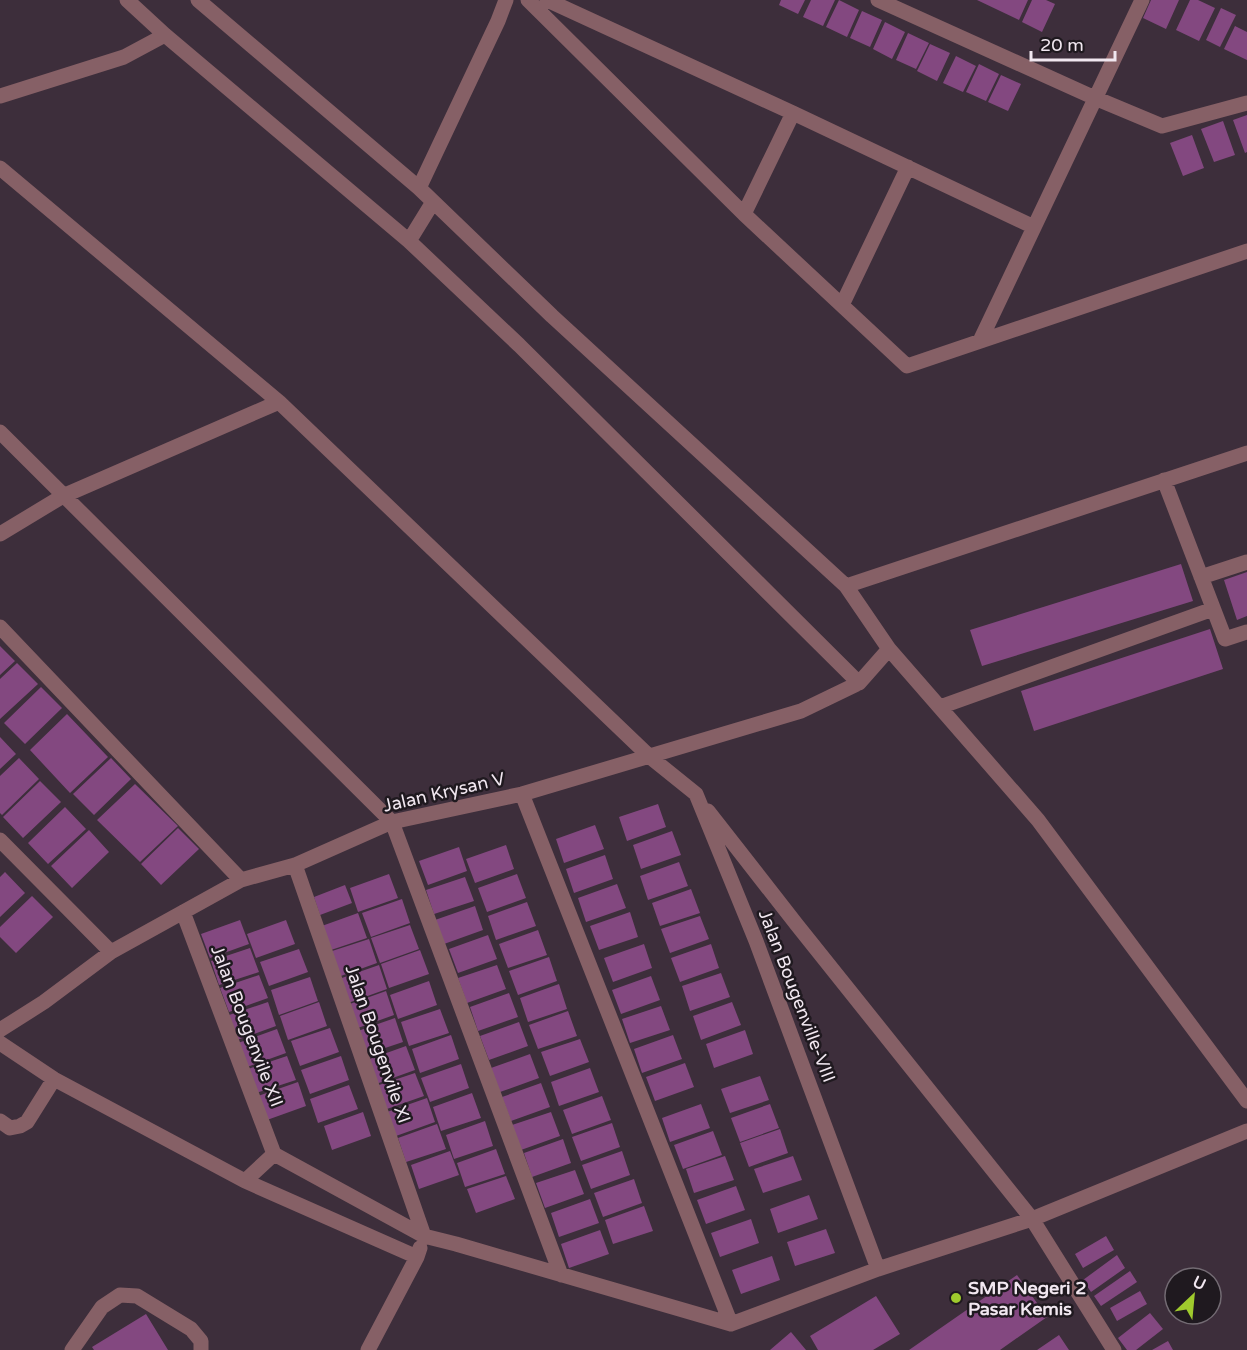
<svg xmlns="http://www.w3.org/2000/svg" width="1247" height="1350" font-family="'Varela Round',sans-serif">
<rect width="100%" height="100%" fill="#3d2e3b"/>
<!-- building -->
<path fill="#834880" d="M781,0H805L798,14L779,5Z
M811,0H835L823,26L803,17Z
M839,0L859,10L847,37L826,27Z
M977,0H1028L1019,20Z
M1032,0H1046L1055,4L1042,32L1022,22Z
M1151,0H1179L1166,29L1143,18Z
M1190,0H1198L1215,8L1199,41L1176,30Z
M1221,8L1236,15L1220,47L1206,40Z
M862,11L882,20L870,47L850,38Z
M885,22L905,32L892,59L873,49Z
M1235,26L1247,32V60L1224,49Z
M908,33L929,43L916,69L896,60Z
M930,44L950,53L937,81L917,71Z
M956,56L976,66L963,92L943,83Z
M979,64L999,74L986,101L966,92Z
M1001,75L1021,84L1008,111L988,102Z
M1247,115V152L1245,153L1233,120Z
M1223,121L1235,155L1214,162L1201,129Z
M1192,135L1204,168L1183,176L1170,143Z
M1181,564L1193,601L982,666L970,630Z
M1247,572V616L1237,620L1224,580Z
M1210,629L1223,669L1034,731L1021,691Z
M0,646L15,661L0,675Z
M17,663L38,684L0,719V679Z
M41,687L62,708L25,744L4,723Z
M67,714L108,757L70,793L30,750Z
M0,737L16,754L0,769Z
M19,758L39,779L2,815L0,813V776Z
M111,758L131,779L94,815L73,794Z
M40,781L61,802L23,838L3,817Z
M135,784L178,826L140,862L97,820Z
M658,804L666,827L627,841L619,817Z
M65,807L86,829L48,864L28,843Z
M595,825L604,849L564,863L556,839Z
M178,828L199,849L161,885L141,864Z
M89,830L109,852L72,888L51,866Z
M672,831L681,855L641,869L633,845Z
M506,845L514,869L475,883L466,859Z
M459,847L467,871L428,885L419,861Z
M605,855L613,879L574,893L566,869Z
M679,862L688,886L648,900L640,876Z
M5,872L25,893L0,917V877Z
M389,874L398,898L358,912L350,888Z
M517,874L526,898L487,912L478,888Z
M465,877L474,901L434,914L426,890Z
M617,884L626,908L586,922L578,898Z
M345,885L352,903L320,915L314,897Z
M691,889L700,913L660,926L652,903Z
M32,896L53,917L16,953L0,937V927Z
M402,899L410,923L371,937L362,913Z
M527,902L536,926L496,940L488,916Z
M475,906L483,930L444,944L435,920Z
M630,912L638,937L599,950L590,926Z
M358,913L367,938L328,951L319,927Z
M700,916L709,939L670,953L661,929Z
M240,920L249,944L210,958L201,934Z
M286,920L295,944L256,958L247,934Z
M410,925L419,949L380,963L371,938Z
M538,930L547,955L508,968L499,944Z
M488,935L497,959L458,973L449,949Z
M369,939L377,963L338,977L329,952Z
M644,944L652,968L613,982L604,958Z
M711,944L719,968L680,982L671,958Z
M250,948L259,972L219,985L211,961Z
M299,949L308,972L269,986L260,962Z
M420,950L429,974L389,988L381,964Z
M549,957L557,981L518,995L509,971Z
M379,965L387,989L348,1003L339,979Z
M497,965L506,989L467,1003L458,978Z
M721,973L730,997L690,1011L682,986Z
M259,975L268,998L229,1012L220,988Z
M651,976L660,1000L621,1014L612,990Z
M310,977L318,1001L279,1015L271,990Z
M429,981L437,1005L398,1019L390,995Z
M559,984L567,1009L528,1022L520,998Z
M386,991L394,1015L355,1029L347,1005Z
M509,993L518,1017L478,1031L470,1007Z
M268,1002L276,1026L237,1040L229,1015Z
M319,1002L327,1026L288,1040L280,1016Z
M732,1002L741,1025L701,1040L693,1016Z
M661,1006L670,1030L630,1043L622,1019Z
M440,1009L449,1033L409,1046L401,1022Z
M568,1011L577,1036L538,1049L529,1025Z
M395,1018L403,1042L364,1055L355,1032Z
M519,1022L528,1046L489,1060L480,1036Z
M330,1028L339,1052L300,1066L291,1041Z
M277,1029L286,1053L247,1067L238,1043Z
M745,1030L753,1054L714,1068L706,1044Z
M451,1035L459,1059L420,1073L412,1049Z
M673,1035L682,1059L642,1073L634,1049Z
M580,1039L589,1062L550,1076L541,1052Z
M406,1046L415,1070L376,1084L367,1060Z
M530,1054L539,1078L500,1092L491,1068Z
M287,1056L296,1080L256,1093L248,1069Z
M341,1056L349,1080L310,1094L301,1070Z
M685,1063L694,1087L655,1101L646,1077Z
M461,1064L469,1088L430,1102L421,1078Z
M590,1068L599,1092L559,1106L551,1082Z
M415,1073L424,1096L384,1110L376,1086Z
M760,1076L769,1100L730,1113L721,1089Z
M298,1082L306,1106L267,1120L258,1096Z
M541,1083L550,1107L511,1121L502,1097Z
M349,1085L358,1109L318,1123L310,1099Z
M472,1093L481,1118L441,1131L433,1107Z
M602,1096L611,1120L572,1134L563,1110Z
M427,1098L435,1122L396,1136L387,1112Z
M701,1104L710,1128L670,1142L662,1118Z
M770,1104L779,1128L740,1142L731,1118Z
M363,1112L371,1136L332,1150L324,1126Z
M551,1112L560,1136L521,1150L512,1125Z
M485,1121L493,1146L454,1159L446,1135Z
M612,1123L620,1147L581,1161L572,1137Z
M437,1124L446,1149L406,1162L398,1138Z
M780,1129L788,1153L749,1167L740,1143Z
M713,1131L722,1155L683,1169L674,1145Z
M563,1139L571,1163L532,1177L524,1153Z
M496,1149L505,1174L465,1187L457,1163Z
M450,1151L459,1175L419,1189L411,1165Z
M622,1151L630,1175L591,1189L582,1165Z
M725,1156L734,1180L694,1193L686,1169Z
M793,1156L802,1180L763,1193L754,1169Z
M575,1170L584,1194L545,1208L536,1183Z
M506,1176L515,1199L476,1213L467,1189Z
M634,1179L642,1203L603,1217L594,1193Z
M736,1186L745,1210L706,1224L697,1200Z
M809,1195L818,1219L778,1233L770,1209Z
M590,1199L599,1223L559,1237L551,1213Z
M644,1206L653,1231L613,1244L605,1220Z
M751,1219L759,1243L720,1257L711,1233Z
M826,1229L835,1253L795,1266L787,1242Z
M600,1230L609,1254L569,1268L561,1244Z
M1106,1236L1114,1250L1083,1268L1075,1254Z
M1117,1255L1125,1268L1091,1292L1083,1280Z
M772,1256L780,1280L741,1294L732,1270Z
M1130,1271L1137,1282L1101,1306L1094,1296Z
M1017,1275L1047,1317L1000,1350H909Z
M1140,1291L1147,1304L1117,1321L1110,1308Z
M876,1296L900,1334L873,1350H818L810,1336Z
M1150,1313L1163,1329L1136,1350H1127L1118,1338Z
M146,1314L168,1350H94L92,1347Z
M791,1332L806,1350H770Z
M1059,1335L1069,1350H1037Z
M1168,1341L1173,1350H1152Z"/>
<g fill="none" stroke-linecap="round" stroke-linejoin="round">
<!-- minor -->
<path stroke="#866066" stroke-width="15" d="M127,0L165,35L409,241L519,345L859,683
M198,0L419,188L552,316L846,586L889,649L1038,820L1247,1101
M528,0L744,214L907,366L1247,251
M547,0L793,113L1034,227
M878,0L1095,98L1162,126L1247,103
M0,96L124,57L165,35
M0,168L279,402L650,757L696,794L756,941L878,1269
M419,188L498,21L506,0
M744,214L793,113
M409,241L433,202
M842,305L908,167
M980,341L1142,0
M0,432L392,822L561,1275
M1164,480L1225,639L1247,632
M0,534L63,496L279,402
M1201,577L1247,562
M846,586L1247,453
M0,627L241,880
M940,707L1213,609
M522,794L731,1324
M708,811L797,925L1032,1219L1114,1350
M0,840L111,952
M295,865L424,1236
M183,912L274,1154
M0,1030L44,1002L111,952L241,880L295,865L392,822L522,794L801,711L859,683L889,649
M0,1043L54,1079L245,1181L274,1154
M0,1121L10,1128L20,1126L27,1122L54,1079
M274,1154L424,1236L456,1244L731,1324L878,1269L1032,1219L1247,1131
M245,1181L417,1257
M72,1350L102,1307L120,1295L137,1296L191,1329L201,1341V1350
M368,1350L417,1257L420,1248"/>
</g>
<!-- markers -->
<circle fill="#9fca2d" stroke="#1f191f" stroke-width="2" cx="956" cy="1298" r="6"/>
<g text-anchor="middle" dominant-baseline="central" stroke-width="5" stroke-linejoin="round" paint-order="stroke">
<!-- street labels -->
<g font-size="18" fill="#f1e7f0" stroke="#1f191f">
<text transform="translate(444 792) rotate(-13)">Jalan Krysan V</text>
<text transform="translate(797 996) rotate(69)">Jalan Bougenville-VIII</text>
<text transform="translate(247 1026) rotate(69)">Jalan Bougenvile XII</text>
<text transform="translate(378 1044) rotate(71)">Jalan Bougenvile XI</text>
</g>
<!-- poi labels -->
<g font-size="18" font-weight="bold" fill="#f1e7f0" stroke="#1f191f" text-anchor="start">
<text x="968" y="1288">SMP Negeri 2<tspan x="968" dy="21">Pasar Kemis</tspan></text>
</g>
</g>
<!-- north arrow -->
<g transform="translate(1193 1296) rotate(26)"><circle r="28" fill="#1f191f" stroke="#736b73" stroke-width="1.5"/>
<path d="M0-4.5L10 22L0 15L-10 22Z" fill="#9fca2d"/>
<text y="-9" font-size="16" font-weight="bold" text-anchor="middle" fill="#f1e7f0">U</text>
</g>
<!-- scale -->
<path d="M1031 51v9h84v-9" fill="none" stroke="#f1e7f0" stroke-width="3"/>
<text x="1040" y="51" font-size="18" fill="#f1e7f0" stroke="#1f191f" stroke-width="4.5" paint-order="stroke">20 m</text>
</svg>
